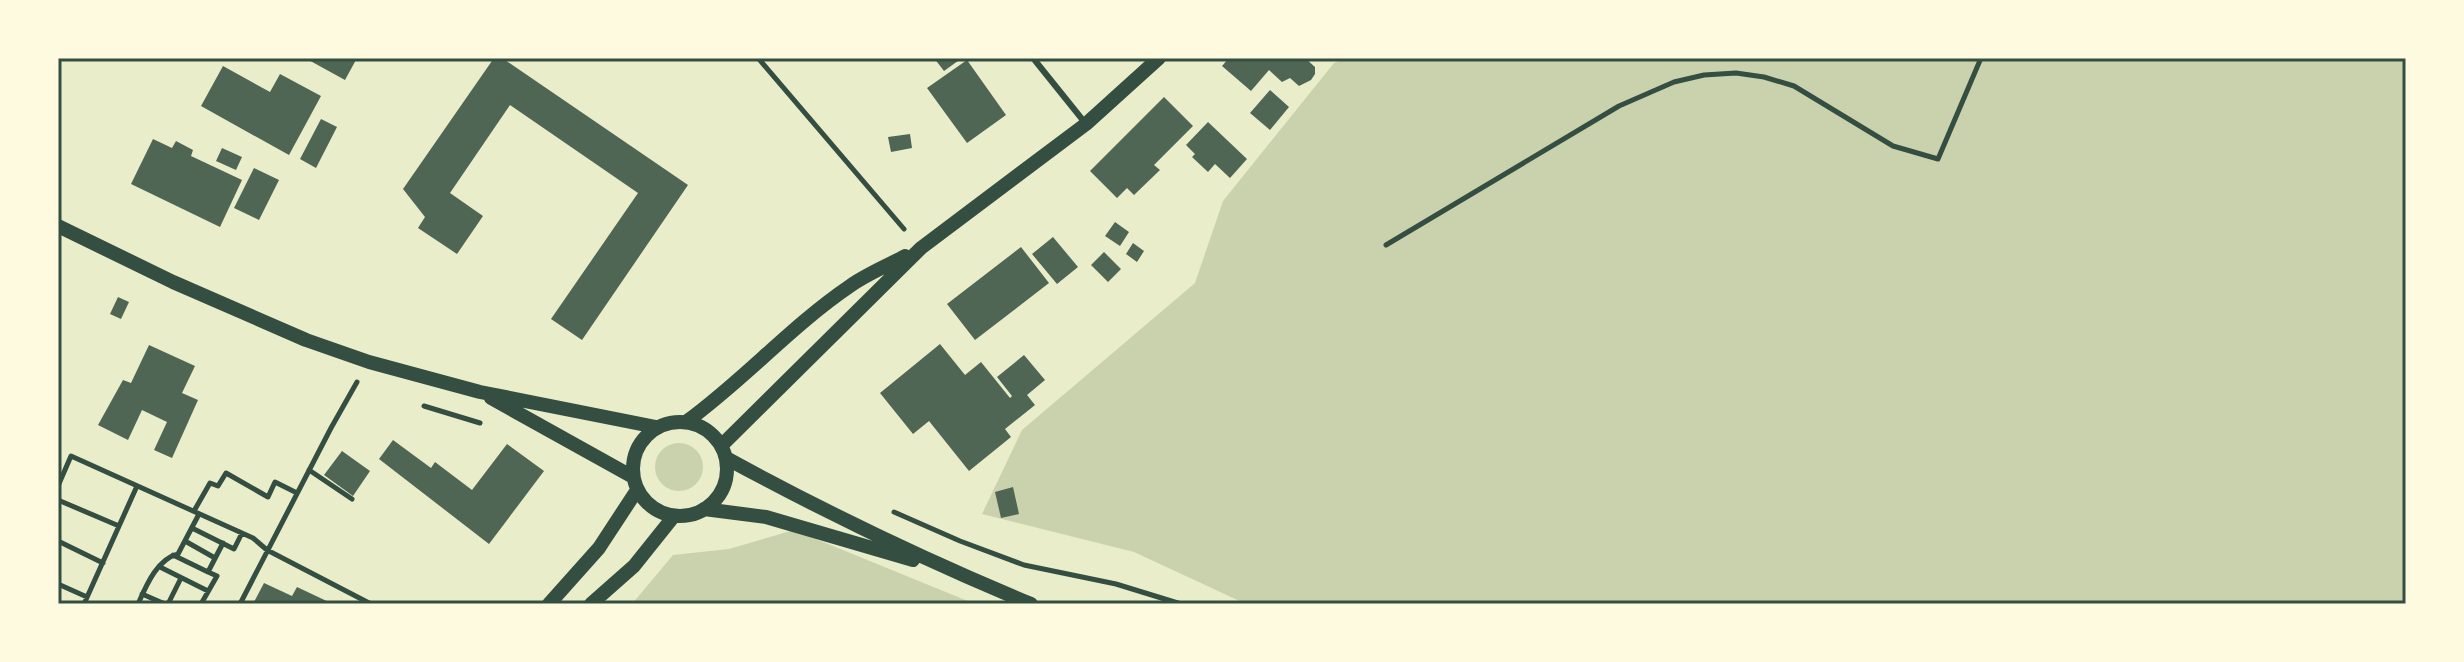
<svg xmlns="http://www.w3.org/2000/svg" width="2464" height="662" font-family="Spectral,serif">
<rect width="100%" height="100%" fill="#e9edc9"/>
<!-- green -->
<path fill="#cad2ad" d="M1348,58H2406V604H1246L1134,552L982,514L1022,430L1195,283L1223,201L1334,63Z
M655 467a24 24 0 1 1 48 0a24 24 0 1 1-48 0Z
M794,530L975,604H632L673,555L729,549Z"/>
<!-- building -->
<path fill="#4f6655" d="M305,58H357L345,80Z
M494,58H502L688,185L582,340L551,319L638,193L510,105L450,193L483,216L457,254L418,228L425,217L403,189Z
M934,58H962L944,71Z
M1229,58H1305L1315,67V74L1311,80L1299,86L1290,78L1282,82L1269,70L1251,91L1222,66Z
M967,60L1006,115L967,143L927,88Z
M223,66L270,92L280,74L321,96L289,155L201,106Z
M1270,90L1289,107L1270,130L1250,113Z
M1164,97L1193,126L1154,165L1160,170L1134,195L1127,188L1117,198L1090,171Z
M321,119L337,127L316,168L300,159Z
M1208,122L1247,159L1230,178L1215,164L1208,172L1192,157L1195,154L1186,145Z
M910,134L912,148L891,152L888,137Z
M153,139L172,148L176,141L193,150L191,156L242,180L220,227L131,184Z
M222,148L242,157L236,170L216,161Z
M254,168L279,180L259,220L234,208Z
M1115,222L1129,232L1120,246L1105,236Z
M1053,237L1078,267L1057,284L1032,254Z
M1133,243L1144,251L1137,262L1126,254Z
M1021,247L1049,283L975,340L947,304Z
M1104,252L1121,269L1108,282L1091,265Z
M118,297L129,302L121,319L110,314Z
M940,344L965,375L981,362L1010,398L1012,396L997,377L1024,355L1045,380L1027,395L1035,405L1005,429L1011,437L969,471L929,421L913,434L880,393Z
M149,345L195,366L182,393L198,400L172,458L154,450L167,422L142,410L128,440L98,425L123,380L131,383Z
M393,440L431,468L435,462L472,490L507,444L544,471L489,544L379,459Z
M342,451L370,471L353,496L324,475Z
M1013,487L1019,514L1001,518L995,492Z
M264,583L292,596L297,587L333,604H253Z"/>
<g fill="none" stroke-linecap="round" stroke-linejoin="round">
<!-- path -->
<path stroke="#344e41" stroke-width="5" d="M758,58L904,229
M1386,245L1619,106L1674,82L1704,75L1736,73L1764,77L1794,86L1893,146L1938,159L1981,58
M424,406L480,423
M309,470L352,499
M58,486L71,456L253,538L267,550L371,604
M58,500L119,526
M194,511L210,483L218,486L226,473L268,497L275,482L297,493
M894,512L960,541L1024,565L1116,584L1181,604
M192,528L234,549L242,533
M58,541L103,563
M185,541L215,558
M173,555L208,572
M160,567L208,591
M58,584L87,597
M142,594L165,604
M84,604L137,486
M138,604C146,586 157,559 178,554L199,514
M168,604L181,578
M201,604L217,576L208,572L223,543
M240,604L331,428L357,382"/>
<!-- service -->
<path stroke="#344e41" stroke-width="6" d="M1033,58L1086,124"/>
<!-- tertiary -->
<path stroke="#344e41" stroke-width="14" d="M58,226L173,282L306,340L369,362L480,392L656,427
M491,398L633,477
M633 469a47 47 0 1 1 94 0a47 47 0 1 1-94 0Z
M686,422C744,380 791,326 850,286C867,274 887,266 905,256
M721,446L921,248L1086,124L1159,58
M726,458C825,512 927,561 1031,604
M704,509L766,517L913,560
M549,604L599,548L637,490
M591,604L634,566L674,516"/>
</g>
<!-- border -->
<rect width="2464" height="662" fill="none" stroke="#fefae0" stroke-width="120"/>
<rect x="60" y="60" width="2344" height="542" fill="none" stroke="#344e41" stroke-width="3"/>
</svg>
